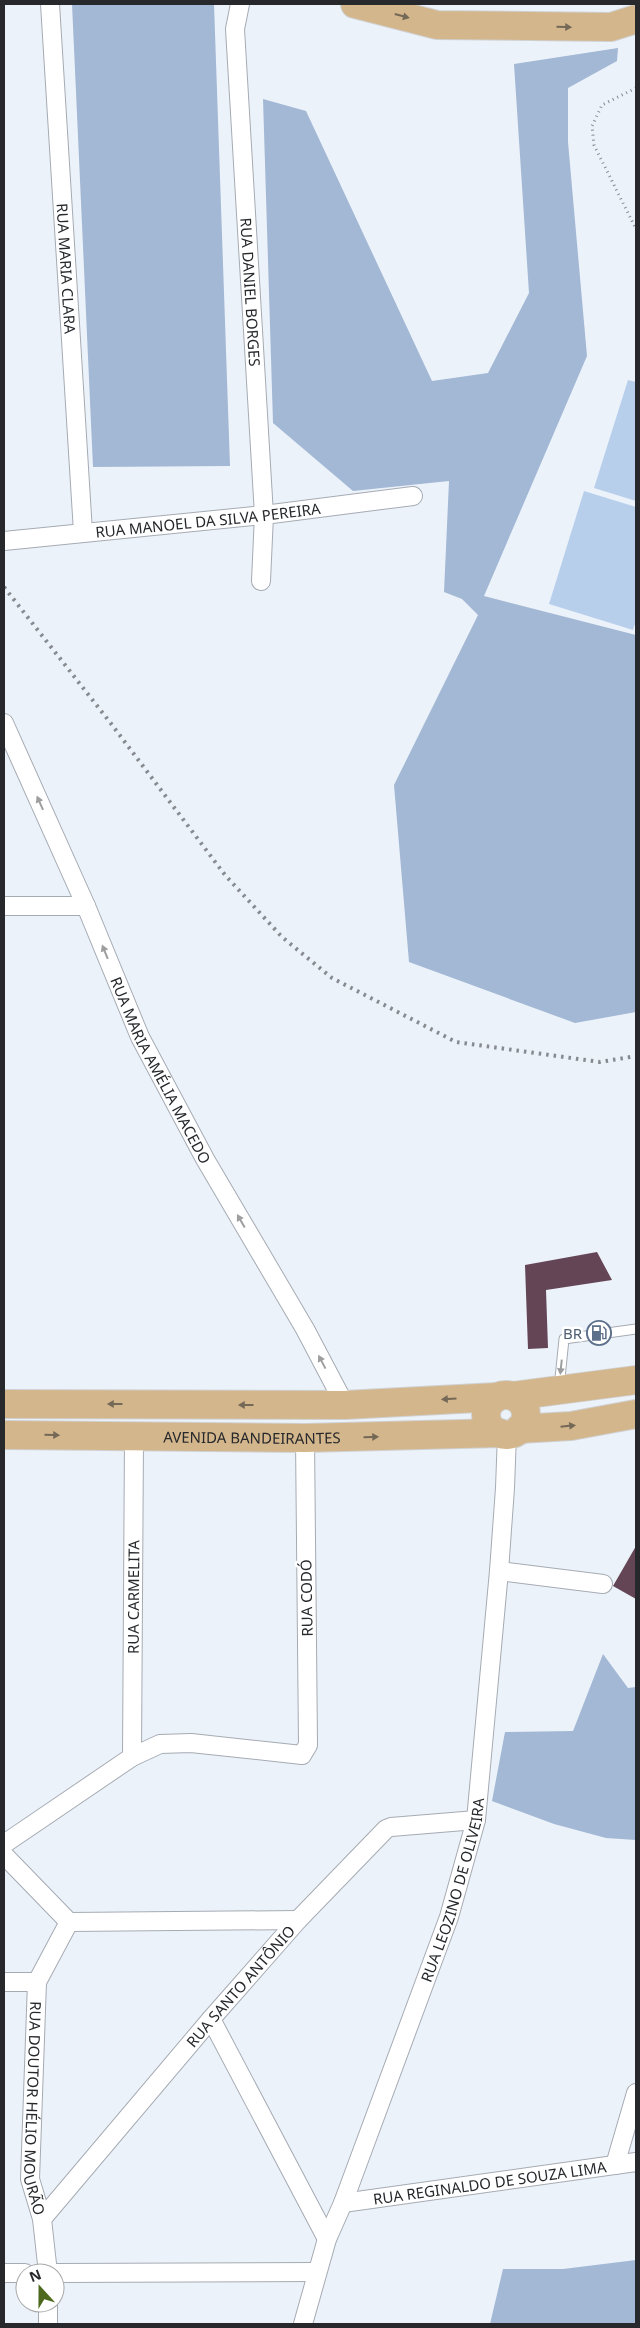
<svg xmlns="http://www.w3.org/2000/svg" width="640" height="2328" font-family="'Noto Sans',sans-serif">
<rect width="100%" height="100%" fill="#ecf2fa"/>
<!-- green -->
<path fill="#b8cfec" d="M628,380L636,382V501L594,488Z
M584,491L636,507V621L633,630L549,604Z"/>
<!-- forest -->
<path fill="#a2b8d4" d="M72,4H214L230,466L93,467Z
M618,48L617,61L568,88V142L587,356L484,596L636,635V1012L575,1023L409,962L394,785L478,615L462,599L444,592L449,481L353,491L273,423L263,99L306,111L432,381L488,373L529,293L514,64Z
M603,1654L628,1688L636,1687V1840L606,1838L554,1824L492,1801L505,1732L573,1731Z
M636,2260V2324H490L503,2269H563Z"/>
<!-- building -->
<path fill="#644555" d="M597,1252L612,1280L546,1290L548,1348L528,1349L525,1265Z
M636,1546V1599L613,1586Z"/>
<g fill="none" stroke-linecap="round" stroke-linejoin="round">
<defs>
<path id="lane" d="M559,1388L564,1339L636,1329"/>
<g id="street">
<path id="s1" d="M50,4L83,532"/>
<path id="s2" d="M240,4L235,29L264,515L261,581"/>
<path id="s3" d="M4,541L264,515L413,496"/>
<path id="s4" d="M4,723L86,906L140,1037L205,1159L305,1329L345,1405"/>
<path d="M4,906H86"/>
<path d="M499,1571L603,1584"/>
<path id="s5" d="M132,1757L134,1437"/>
<path d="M4,1844L132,1757L160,1744L191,1743L302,1755L308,1745L305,1438"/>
<path id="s6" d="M4,1855L69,1922L37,1982L30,2179L42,2219L48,2273"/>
<path d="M69,1922L298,1920"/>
<path d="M4,1982H37"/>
<path d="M211,2019L327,2239"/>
<path d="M615,2165L636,2093"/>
<path id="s7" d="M343,2203L636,2162"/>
<path id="s8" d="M42,2219L211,2019L298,1920L386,1829L391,1827L476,1820"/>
<path d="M4,2273H25"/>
<path d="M55,2273L317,2272"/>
<path d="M48,2324V2303"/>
<path id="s9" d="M303,2324L327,2239L343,2203L449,1917L476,1820L499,1571L505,1488L507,1434"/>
</g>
<g id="primary">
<path d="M355,4L437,25L611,27L636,19"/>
<circle cx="506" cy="1415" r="20"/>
<path d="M513,1396L636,1380"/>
<path d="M4,1404L345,1405L497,1397"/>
<path d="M519,1429L571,1426L636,1414"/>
<path id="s10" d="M4,1435L305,1438L500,1433"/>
</g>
</defs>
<!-- lane casing -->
<use href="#lane" stroke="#a6abb3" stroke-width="11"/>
<!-- street casing -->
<use href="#street" stroke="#a6abb3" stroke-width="20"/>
<!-- primary casing -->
<use href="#primary" stroke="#cfd0d0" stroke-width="30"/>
<!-- path -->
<path stroke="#868a8f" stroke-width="3" stroke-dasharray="1 4" stroke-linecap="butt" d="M636,88L602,105L592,126L594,145L636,229"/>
<!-- lane -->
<use href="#lane" stroke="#fff" stroke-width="9"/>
<!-- street -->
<use href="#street" stroke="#fff" stroke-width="18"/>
<!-- primary -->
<use href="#primary" stroke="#d4b68c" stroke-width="28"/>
<!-- rail -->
<path stroke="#878b90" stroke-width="4" stroke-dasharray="2.5 5" stroke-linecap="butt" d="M4,587L109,721L225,875L282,937L332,978L456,1042L600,1062L636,1056"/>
</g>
<!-- one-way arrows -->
<defs><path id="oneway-solid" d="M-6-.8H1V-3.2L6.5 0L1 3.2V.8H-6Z" transform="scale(1.25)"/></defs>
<g fill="#746857">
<use href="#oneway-solid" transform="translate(402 16) rotate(15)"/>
<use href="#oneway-solid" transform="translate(564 27) rotate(1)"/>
<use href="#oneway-solid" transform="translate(449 1399) rotate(177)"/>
<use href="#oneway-solid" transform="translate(115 1404) rotate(180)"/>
<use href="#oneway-solid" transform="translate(246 1405) rotate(-180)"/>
<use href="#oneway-solid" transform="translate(568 1426) rotate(-6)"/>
<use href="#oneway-solid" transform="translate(52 1435) rotate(1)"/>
<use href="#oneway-solid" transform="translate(371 1437) rotate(-1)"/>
</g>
<g fill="#9d9ea0">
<use href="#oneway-solid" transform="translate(40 803) rotate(-114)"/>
<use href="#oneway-solid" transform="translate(105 952) rotate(-112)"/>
<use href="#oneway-solid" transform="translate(241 1221) rotate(-120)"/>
<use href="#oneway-solid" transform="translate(322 1362) rotate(-118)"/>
<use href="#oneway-solid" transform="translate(561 1367) rotate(96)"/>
</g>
<!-- icons -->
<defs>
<symbol id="fuel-ring" viewBox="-11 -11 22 22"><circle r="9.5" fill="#fefffe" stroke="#5c6f8a" stroke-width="1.5"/><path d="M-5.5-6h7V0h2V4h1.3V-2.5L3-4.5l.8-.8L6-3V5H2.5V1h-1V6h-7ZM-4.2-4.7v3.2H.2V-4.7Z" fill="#5c6f8a"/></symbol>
</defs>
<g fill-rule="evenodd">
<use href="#fuel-ring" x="585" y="1319" width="28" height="28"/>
</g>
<g text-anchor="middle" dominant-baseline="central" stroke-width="5" stroke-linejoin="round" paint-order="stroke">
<!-- street labels -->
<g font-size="15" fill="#26282b" stroke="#fefffe">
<text stroke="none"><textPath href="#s1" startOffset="265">RUA MARIA CLARA</textPath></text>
<text stroke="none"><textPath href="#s2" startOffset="289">RUA DANIEL BORGES</textPath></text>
<text stroke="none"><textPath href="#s3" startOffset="205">RUA MANOEL DA SILVA PEREIRA</textPath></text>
<text stroke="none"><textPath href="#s4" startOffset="381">RUA MARIA AMÉLIA MACEDO</textPath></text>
<text stroke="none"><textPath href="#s10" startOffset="248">AVENIDA BANDEIRANTES</textPath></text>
<text stroke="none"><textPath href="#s5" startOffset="160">RUA CARMELITA</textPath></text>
<text transform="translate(306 1598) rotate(-91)">RUA CODÓ</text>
<text stroke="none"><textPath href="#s9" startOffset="460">RUA LEOZINO DE OLIVEIRA</textPath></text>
<text stroke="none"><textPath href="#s8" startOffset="306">RUA SANTO ANTÔNIO</textPath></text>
<text stroke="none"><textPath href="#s6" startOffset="288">RUA DOUTOR HÉLIO MOURÃO</textPath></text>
<text stroke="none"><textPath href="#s7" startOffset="148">RUA REGINALDO DE SOUZA LIMA</textPath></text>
</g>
<!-- service labels -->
<g font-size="15" fill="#4e5e75" stroke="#fefffe" text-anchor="end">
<text x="582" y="1333">BR</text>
</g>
</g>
<!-- border -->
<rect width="640" height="2328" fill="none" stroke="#26282b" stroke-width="10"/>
<!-- north arrow -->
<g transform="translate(40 2288) rotate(339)"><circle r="24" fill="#fefffe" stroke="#a8a9aa"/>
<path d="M0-4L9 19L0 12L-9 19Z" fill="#4c691d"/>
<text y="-8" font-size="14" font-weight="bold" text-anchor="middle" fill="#26282b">N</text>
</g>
</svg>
